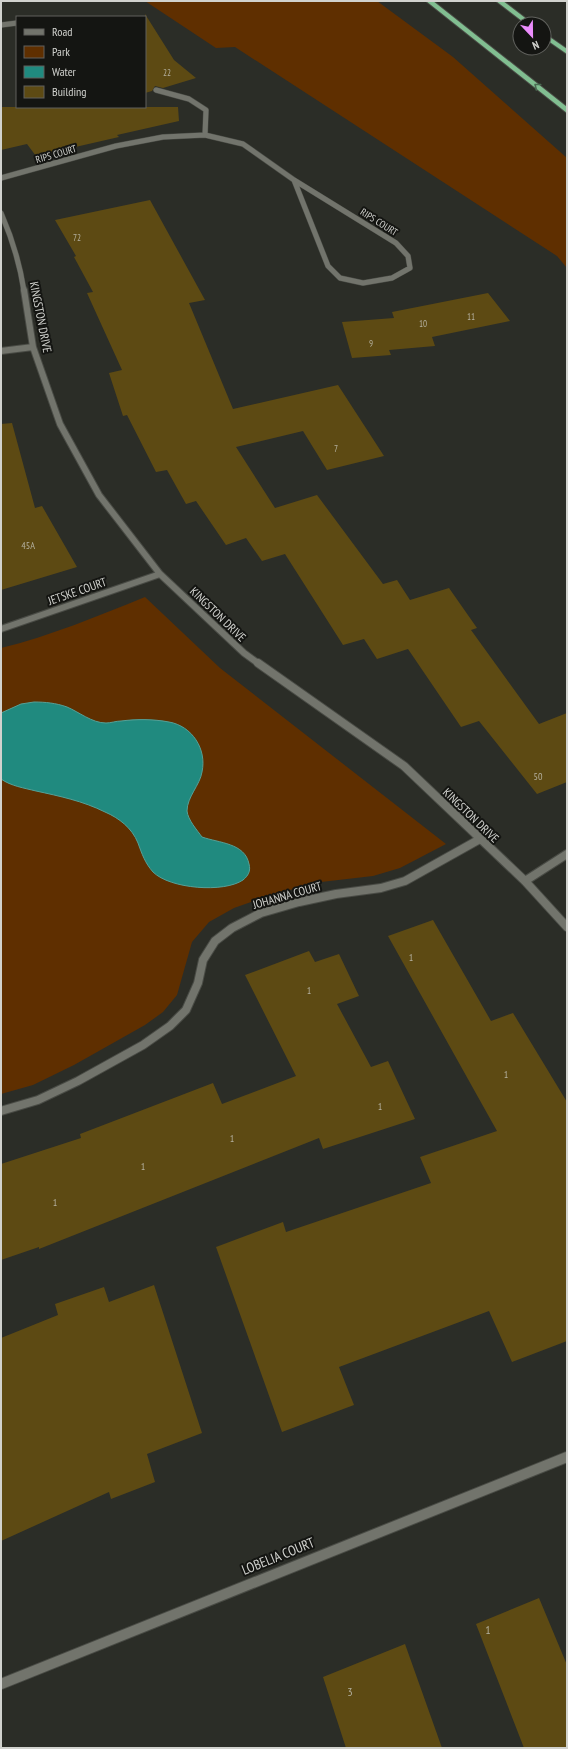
<svg xmlns="http://www.w3.org/2000/svg" width="568" height="1749" font-family="'PT Sans Narrow',sans-serif">
<rect width="100%" height="100%" fill="#2b2d27"/>
<!-- green -->
<path fill="#5f2f00" d="M145,1H377L453,57L567,158V268L557,256L235,47L216,48Z
M145,597L220,668L446,844L400,868L373,876L321,882L274,894L234,908L209,922L192,942L177,995L163,1012L145,1025L74,1065L33,1085L1,1094V648C50,636 98,616 145,597Z"/>
<!-- water -->
<path fill="#208a7f" stroke="#55a097" d="M34,702C45,702 56,703 67,707C79,712 92,723 106,723C111,723 116,721 121,721C137,719 153,719 169,722C192,726 207,749 202,772C200,785 187,797 187,811C188,820 197,830 202,837C219,843 245,843 249,864C251,871 248,876 243,880C224,893 170,889 153,872C145,863 142,854 138,843C132,828 119,818 105,812C83,801 59,796 36,791C24,788 11,786 1,779V713L21,704Z"/>
<!-- building -->
<path fill="#5d4a13" d="M145,14L174,60L196,78L163,88L155,86L152,91L145,93Z
M1,107H178L179,121L117,135L119,137L36,156L27,144L1,150Z
M150,200L205,300L189,303L233,409L338,385L384,456L327,470L303,431L236,447L275,508L317,495L383,584L397,580L410,600L449,588L477,628L471,630L539,724L567,713V782L537,794L479,721L461,727L408,649L377,659L364,639L343,645L285,554L262,561L246,538L226,545L196,501L186,504L167,470L156,472L127,415L123,416L109,373L122,370L87,293L93,292L74,257L76,256L55,220Z
M488,293L510,321L432,337L435,346L389,350L391,355L352,358L342,322L394,318L392,312Z
M12,423L35,508L42,506L77,567L1,590V424Z
M433,920L491,1021L513,1013L567,1102V1341L512,1362L489,1311L339,1367L354,1405L282,1432L216,1247L283,1222L286,1232L431,1183L420,1157L497,1131L388,936Z
M309,951L315,962L339,954L359,996L337,1004L371,1067L388,1061L415,1119L323,1149L319,1138L39,1249V1247L1,1260V1164L81,1138L80,1134L213,1083L222,1104L296,1076L245,975Z
M154,1285L202,1433L147,1454L155,1482L111,1499L109,1492L1,1541V1338L58,1315L55,1304L104,1287L109,1302Z
M539,1598L567,1665V1748H524L476,1624Z
M405,1644L442,1748H346L323,1677Z"/>
<g fill="none" stroke-linecap="round" stroke-linejoin="round">
<defs>
<path id="minor-far3" d="M1,25L17,23
M156,90L189,99L206,110L205,135
M1,178L116,146L163,137L205,135L243,144L294,180
M294,180L396,243L408,256L410,268L392,278L363,283L340,278L328,266Z
M1,213C12,238 20,265 24,291"/>
<path id="minor-far2" d="M24,290L33,347L60,424L99,495L160,574L244,653L259,664
M1,351L33,347
M1,629L160,574"/>
<path id="minor-far1" d="M258,663L404,766L525,881L567,927
M525,881L567,854
M1,1111L38,1100L78,1081L143,1045L170,1026L186,1010L198,983L203,960L215,941L232,928L261,913L299,902L336,894L381,888L405,881L480,839"/>
<path id="minor" d="M1,1684L567,1457"/>
<path id="motorway" d="M426,1H433L567,107V113Z
M496,1H503L533,24H526Z
M544,33L567,49V54L544,38Z"/>
</defs>
<!-- minor-far3 casing -->
<use href="#minor-far3" stroke="#494b45" stroke-width="6"/>
<!-- minor-far2 casing -->
<use href="#minor-far2" stroke="#494b45" stroke-width="8"/>
<!-- minor-far1 casing -->
<use href="#minor-far1" stroke="#494b45" stroke-width="10"/>
<!-- minor casing -->
<use href="#minor" stroke="#494b45" stroke-width="12"/>
<!-- motorway casing -->
<use href="#motorway" stroke="#494b45" stroke-width="2"/>
<!-- minor-far3 -->
<use href="#minor-far3" stroke="#72746c" stroke-width="5"/>
<!-- minor-far2 -->
<use href="#minor-far2" stroke="#72746c" stroke-width="6"/>
<!-- minor-far1 -->
<use href="#minor-far1" stroke="#72746c" stroke-width="8"/>
<!-- minor -->
<use href="#minor" stroke="#72746c" stroke-width="10"/>
<!-- motorway -->
<use href="#motorway" fill="#81be91" fill-rule="evenodd"/>
</g>
<!-- one-way arrows -->
<defs><path id="oneway-chevron" d="M-2-3.5L2.5 0L-2 3.5" fill="none" stroke-width="1.6" stroke-linecap="round" stroke-linejoin="round"/></defs>
<use stroke="#4a6a52" href="#oneway-chevron" transform="translate(537 86) rotate(-141)"/>
<g text-anchor="middle" dominant-baseline="central" stroke-width="4" stroke-linejoin="round" paint-order="stroke">
<!-- far-number labels -->
<g font-size="9" fill="#b4b09f">
<text x="167" y="72">22</text>
<text x="77" y="237">72</text>
<text x="471" y="316">11</text>
<text x="423" y="323">10</text>
<text x="371" y="343">9</text>
<text x="336" y="448">7</text>
</g>
<!-- far-street labels -->
<g font-size="10" fill="#d1d2ce" stroke="#141512">
<text transform="translate(56 154) rotate(-16)">RIPS COURT</text>
<text transform="translate(379 222) rotate(32)">RIPS COURT</text>
</g>
<!-- number labels -->
<g font-size="10" fill="#b4b09f">
<text x="28" y="545">45A</text>
<text x="538" y="776">50</text>
<text x="411" y="957">1</text>
<text x="309" y="990">1</text>
<text x="506" y="1074">1</text>
<text x="380" y="1106">1</text>
<text x="232" y="1138">1</text>
<text x="143" y="1166">1</text>
<text x="55" y="1202">1</text>
</g>
<!-- street labels -->
<g font-size="12" fill="#d1d2ce" stroke="#141512">
<text transform="translate(41 317) rotate(79)">KINGSTON DRIVE</text>
<text transform="translate(77 591) rotate(-19)">JETSKE COURT</text>
<text transform="translate(218 614) rotate(44)">KINGSTON DRIVE</text>
<text transform="translate(471 815) rotate(44)">KINGSTON DRIVE</text>
<text transform="translate(287 895) rotate(-16)">JOHANNA COURT</text>
</g>
<!-- near-number labels -->
<g font-size="12" fill="#b4b09f">
<text x="488" y="1629">1</text>
<text x="350" y="1691">3</text>
</g>
<!-- near-street labels -->
<g font-size="14" fill="#d1d2ce" stroke="#141512">
<text transform="translate(278 1556) rotate(-22)">LOBELIA COURT</text>
</g>
</g>
<!-- border -->
<rect width="568" height="1749" fill="none" stroke="#d1d2ce" stroke-width="4"/>
<!-- legend -->
<rect x="16" y="16" width="130" height="92" fill="#141512" stroke="#60615d"/>
<rect x="24" y="29" width="20" height="6" fill="#72746c" stroke="#60615d"/>
<text x="52" y="36" font-size="12" fill="#d1d2ce">Road</text>
<rect x="24" y="46" width="20" height="12" fill="#5f2f00" stroke="#60615d"/>
<text x="52" y="56" font-size="12" fill="#d1d2ce">Park</text>
<rect x="24" y="66" width="20" height="12" fill="#208a7f" stroke="#60615d"/>
<text x="52" y="76" font-size="12" fill="#d1d2ce">Water</text>
<rect x="24" y="86" width="20" height="12" fill="#5d4a13" stroke="#60615d"/>
<text x="52" y="96" font-size="12" fill="#d1d2ce">Building</text>
<!-- north arrow -->
<g transform="translate(532 36) rotate(158)"><circle r="19" fill="#141512" stroke="#60615d"/>
<path d="M0-3L7 15L0 10L-7 15Z" fill="#eb8dfc"/>
<text y="-6" font-size="11" font-weight="bold" text-anchor="middle" fill="#d1d2ce">N</text>
</g>
</svg>
